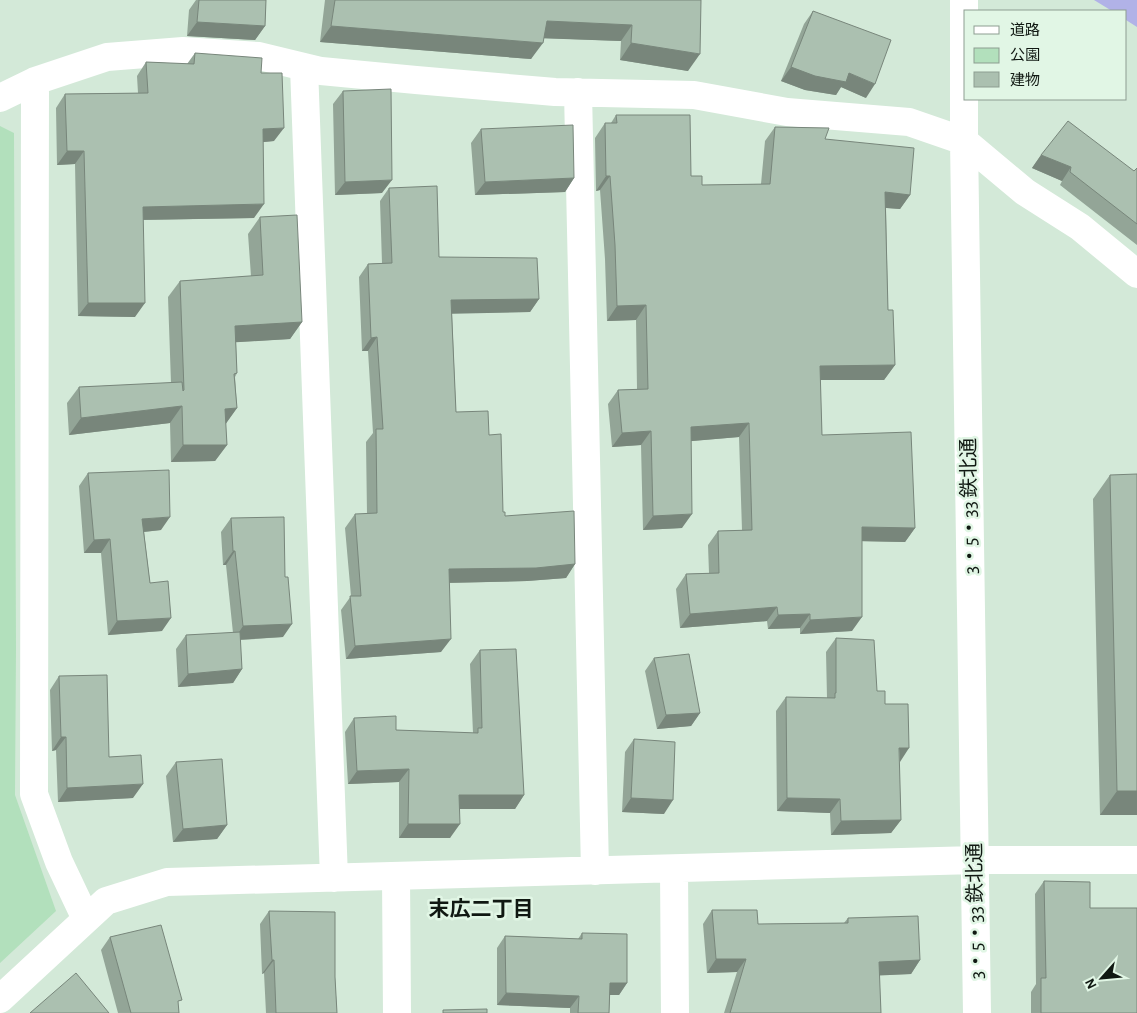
<svg xmlns="http://www.w3.org/2000/svg" width="1137" height="1013" font-family="'Alegreya Sans','Noto Sans JP',sans-serif">
<rect width="100%" height="100%" fill="#d3e9d8"/>
<!-- green -->
<path fill="#b2e0bc" d="M0,126L14,133L16,649L15,795L56,911L0,963Z"/>
<!-- water -->
<path fill="#b1b2e7" d="M1094,0H1137V27L1126,20V11H1112Z"/>
<g fill="none" stroke-linecap="round" stroke-linejoin="round">
<!-- minor -->
<path stroke="#fff" stroke-width="28" d="M964,0V141L977,1013
M304,67L334,878
M35,81L34,794L59,862L86,919
M578,92L595,871
M0,98L35,81L107,57L183,51L259,56L321,71L416,80L555,92L694,95L787,112L909,122L964,141L1025,192L1080,227L1137,274
M674,869L675,1013
M396,876L397,1013
M0,999L106,901L167,882L976,860H1137"/>
</g>
<!-- wall -->
<path fill="#93a597" d="M196,0H266L265,26L255,40L187,36L189,10Z
M325,0H701L688,71L620,60L621,41L544,38L531,59L320,42Z
M813,11L866,98L841,87L836,95L805,90L781,81L804,24Z
M195,53L261,73L274,141L263,142L254,218L143,220L135,317L78,316L75,164L57,165L56,108L65,94L138,93L137,76L146,62L187,64Z
M343,91L382,193L335,195L333,104Z
M616,115L702,185L761,184L765,141L775,127L825,139L910,195L900,209L886,208L888,310L895,365L884,380H820L822,435L915,528L905,542L862,541L852,631L800,634V628L768,629L767,621L680,628L676,589L686,574L709,573L708,545L718,531L742,530L739,437L691,441L682,528L643,530L641,445L612,447L608,404L618,390L637,389L636,320L607,321L605,259L600,190L596,191L595,138L605,123H611Z
M481,129L574,178L565,192L475,195L471,143Z
M1041,155L1134,171L1137,168V245L1060,185L1062,181L1032,168Z
M389,188L439,257L539,299L530,312L452,313L456,412L489,435L503,512L505,516L575,564L566,578L527,581L449,583L441,652L346,659L341,610L351,596L345,528L355,514H367L366,442L373,433L368,351H362L359,277L368,264L382,263L380,201Z
M260,217L302,322L290,339L236,342L237,373L235,377L237,408L225,424L227,445L215,461L171,462L170,423L69,435L67,403L79,387L171,383L168,297L180,281L251,276L248,234Z
M88,473L161,530L144,532L150,583L162,631L108,635L101,553H84L79,486Z
M1110,475L1137,815H1100L1093,499Z
M231,518L283,637L240,640L242,669L233,683L178,687L176,649L186,635L233,633L226,565H223L221,532Z
M836,638L877,691L885,704L899,762L901,820L891,833L831,835L830,813L777,811L776,711L786,697L827,698L826,652Z
M480,650L524,795L515,809H459L450,838H399V782L348,784L345,732L354,718L396,730L473,733L470,664Z
M654,658L700,713L691,726L657,729L645,671Z
M59,676L109,757L133,798L58,802L56,750L52,751L50,690Z
M634,739L664,814L622,812L625,752Z
M176,762L227,825L217,839L173,842L166,776Z
M1044,881L1090,908L1137,1013H1031V992L1036,984L1035,894Z
M712,910L758,924L844,923L848,918L920,960L911,974L879,975L881,1013H724L737,972L707,973L703,924Z
M269,911L335,977L337,1013H266L264,973L262,974L260,924Z
M582,933L627,983L619,995H610L609,1013H570V1008L497,1005V948L505,936L578,939Z
M110,937L178,1005L179,1013H118L101,950Z"/>
<!-- shaded-wall -->
<path fill="#78867b" d="M547,21L632,25L621,41L535,38Z
M197,22L265,26L255,40L187,36Z
M331,26L543,43L531,59L320,42Z
M631,43L700,54L688,71L620,60Z
M791,67L849,73L875,84L866,98L841,87L836,95L805,90L781,81Z
M284,128L274,141L254,143L263,129Z
M67,151H84L75,164L57,165Z
M1041,155L1071,167L1062,181L1032,168Z
M606,176H610L600,190L596,191Z
M574,178L565,192L475,195L485,182Z
M392,180L382,193L335,195L345,182Z
M885,192L910,195L900,209L875,207Z
M264,204L254,218L134,220L143,207Z
M539,299L530,312L442,314L451,300Z
M88,303H145L135,317L78,316Z
M646,305L636,320L607,321L617,306Z
M302,322L290,339L224,343L235,326Z
M377,337L368,351H362L371,338Z
M895,365L884,380H810L820,366Z
M182,406L170,423L69,435L81,418Z
M237,408L225,425V409Z
M749,423L739,437L681,442L691,427Z
M651,431L641,445L612,447L622,433Z
M183,445H227L215,461L171,462Z
M692,514L682,528L643,530L653,516Z
M170,517L161,530L133,533L142,519Z
M862,527L915,528L905,542L852,541Z
M110,539L101,553H84L94,540Z
M233,551H235L226,565H223Z
M575,564L566,578L527,581L439,583L449,569Z
M777,607L767,621L680,628L690,614Z
M810,614L800,628L768,629L778,615Z
M862,617L852,631L800,634L810,620Z
M171,618L162,631L108,635L117,621Z
M292,624L283,637L234,640L243,626Z
M451,639L441,652L346,659L355,646Z
M242,669L233,683L178,687L188,674Z
M700,713L691,726L657,729L666,715Z
M61,737H66L56,750L52,751Z
M899,748H909L900,762Z
M409,769L399,782L348,784L357,771Z
M143,784L133,798L58,802L67,788Z
M1117,791H1137V815H1100Z
M459,795H524L515,809H449Z
M631,798L673,800L664,814L622,812Z
M787,798L840,799L830,813L777,811Z
M901,820L891,833L831,835L841,821Z
M408,824H460L450,838H399Z
M227,825L217,839L173,842L183,829Z
M716,959H746L737,972L707,973Z
M272,960H274L264,973L262,974Z
M920,960L911,974L869,976L879,962Z
M610,983H627L619,995H602Z
M506,993L579,996L570,1008L497,1005Z"/>
<!-- building -->
<path fill="#abc0b0" stroke="#78867b" d="M199,0H266L265,26L197,22Z
M335,0H701L700,54L631,43L632,25L547,21L543,43L331,26Z
M813,11L891,40L875,84L849,73L846,82L815,76L791,67Z
M195,53L262,58L261,73H282L284,128L263,129L264,204L143,207L145,303H88L84,151H67L65,94L148,93L146,62L194,64Z
M391,89L392,180L345,182L343,91Z
M616,115H690L691,176H702V185L770,184L775,127L829,128L825,139L914,148L910,195L885,192L888,310H893L895,365L820,366L822,435L911,432L915,528L862,527V617L810,620V614L778,615L777,607L690,614L686,574L719,573L718,531L752,530L749,423L691,427L692,514L653,516L651,431L622,433L618,390L648,389L646,305L617,306L615,245L610,176H606L605,123H617Z
M1068,121L1134,171L1137,168V224L1070,172L1071,167L1041,155Z
M573,125L574,178L485,182L481,129Z
M437,186L439,257L537,258L539,299L451,300L456,412L488,411L489,435L501,434L503,512H505V516L574,511L575,564L536,568L449,569L451,639L355,646L350,596H361L355,514L377,513L376,429H383L377,337L371,338L368,264L392,263L389,188Z
M297,215L302,322L235,326L237,373L234,374L237,408L225,409L227,445H183L182,406L81,418L79,387L182,382L183,391L184,390L180,281L263,275L260,217Z
M169,470L170,517L142,519L150,583L168,581L171,618L117,621L110,539L94,540L88,473Z
M1137,474V791H1117L1110,475Z
M284,517L285,577H288L292,624L243,626L235,551H233L231,518Z
M240,632L242,669L188,674L186,635Z
M836,638L874,640L877,691H885V704H908L909,748H899L901,820L841,821L840,799L787,798L786,697L835,698V693H836Z
M516,649L524,795H459L460,824H408L409,769L357,771L354,718L396,716V730L478,733V728H482L480,650Z
M689,654L700,713L666,715L654,658Z
M107,675L109,757L141,755L143,784L67,788L66,737H61L59,676Z
M634,739L675,742L673,800L631,798Z
M222,759L227,825L183,829L176,762Z
M1044,881L1090,882V908H1137V1013H1041V978H1046Z
M712,910H757L758,924L848,923V918L918,916L920,960L879,962L881,1013H730L746,959H716Z
M269,911L335,912V977L337,1013H276L274,960H272Z
M161,925L182,1000L178,1001L179,1013H131L110,937Z
M582,933L627,934V983H610L609,1013H578L579,996L506,993L505,936L582,939Z
M76,973L109,1013H30Z
M487,1009V1013H443V1010Z"/>
<g text-anchor="middle" dominant-baseline="central" stroke-width="5" stroke-linejoin="round" paint-order="stroke">
<!-- street labels -->
<g font-size="20" fill="#101812" stroke="#e1f6e5">
<text transform="translate(970 506) rotate(-91)">3・5・33 鉄北通</text>
<text transform="translate(976 911) rotate(-91)">3・5・33 鉄北通</text>
</g>
<!-- neighbourhood labels -->
<g font-size="21" font-weight="bold" fill="#101812" stroke="#e1f6e5">
<text x="481" y="909">末広二丁目</text>
</g>
</g>
<!-- legend -->
<rect x="964" y="10" width="162" height="90" fill="#e1f6e5" stroke="#8d9d91"/>
<rect x="974" y="26" width="25" height="8" fill="#ffffff" stroke="#8d9d91"/>
<text x="1010" y="35" font-size="15" fill="#101812">道路</text>
<rect x="974" y="48" width="25" height="15" fill="#b2e0bc" stroke="#8d9d91"/>
<text x="1010" y="60" font-size="15" fill="#101812">公園</text>
<rect x="974" y="72" width="25" height="15" fill="#abc0b0" stroke="#8d9d91"/>
<text x="1010" y="85" font-size="15" fill="#101812">建物</text>
<!-- north arrow -->
<g transform="translate(1102 978) rotate(243)" stroke="#e1f6e5" stroke-width="4" paint-order="stroke">
<path d="M0-4L9 19L0 12L-9 19Z" fill="#101812"/>
<text y="-8" font-size="14" font-weight="bold" text-anchor="middle" fill="#101812">N</text>
</g>
</svg>
